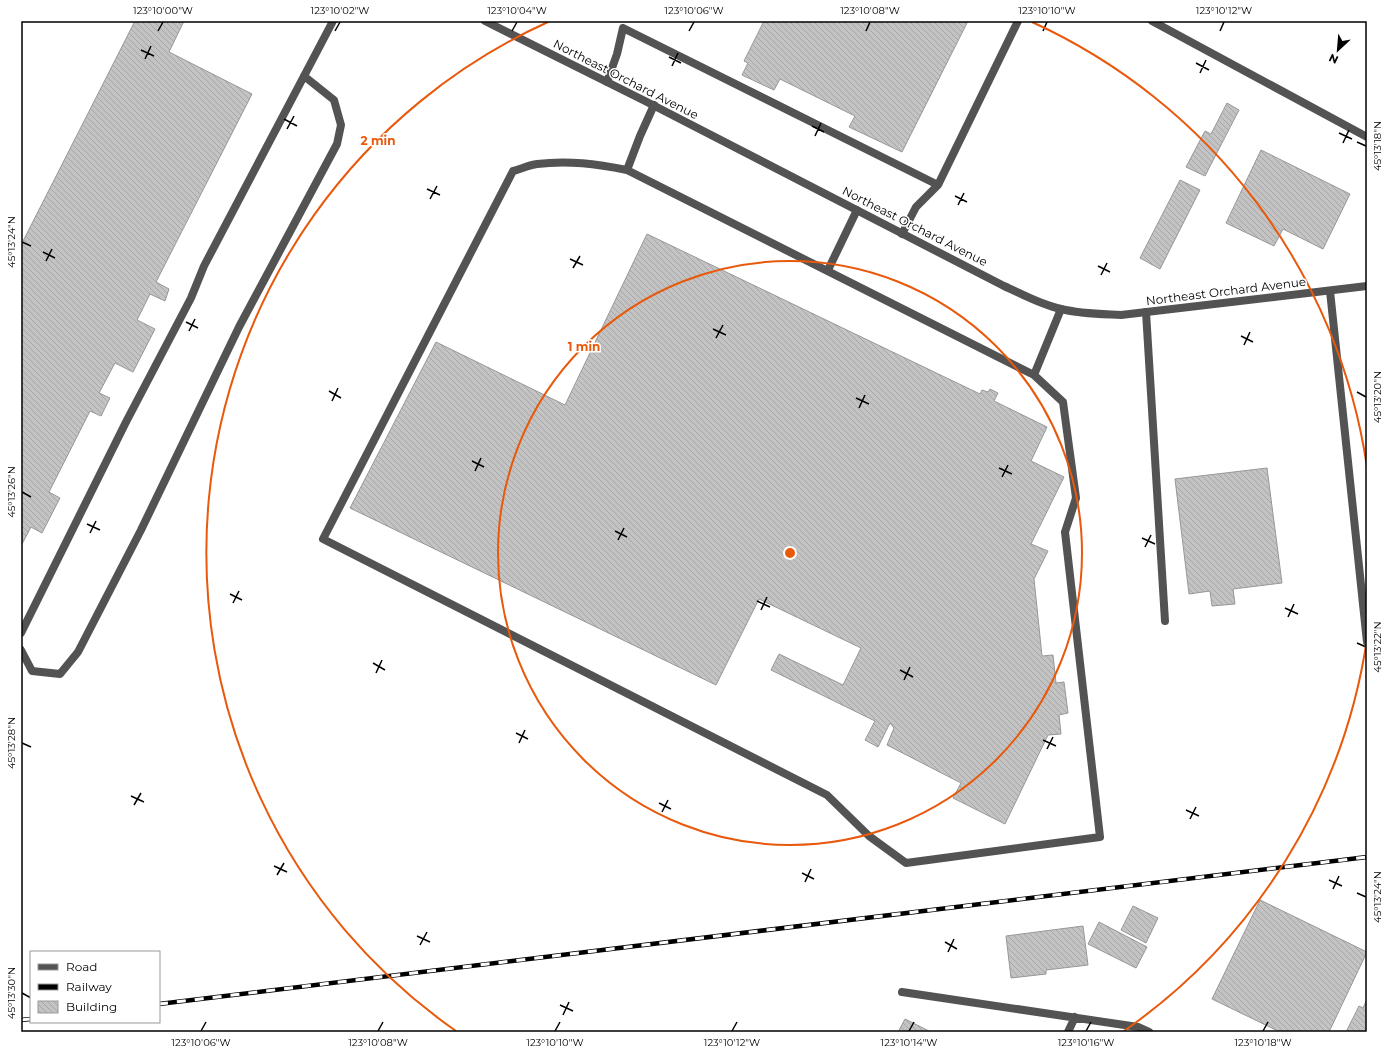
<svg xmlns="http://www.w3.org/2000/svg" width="1388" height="1053" font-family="Montserrat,sans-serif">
<defs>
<pattern id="building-back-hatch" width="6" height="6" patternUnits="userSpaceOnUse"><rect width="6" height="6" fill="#c3c3c3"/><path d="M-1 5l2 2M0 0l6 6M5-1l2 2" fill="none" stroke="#a6a6a6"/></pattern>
</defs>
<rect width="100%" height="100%" fill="#fff"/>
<!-- building -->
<path fill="url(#building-back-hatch)" stroke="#979797" d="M135,21H184L169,52L252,94L156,282L169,289L165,301L150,294L137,320L155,329L133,372L115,363L99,393L110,398L101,416L90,411L49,492L60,498L42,533L31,527L21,546V245Z
M764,21H968L902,152L849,127L855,116L780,79L774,90L742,75L748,63L744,61Z
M1227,103L1239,110L1205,176L1186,167L1205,131L1211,134Z
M1261,150L1350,194L1323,249L1283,229L1274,246L1226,223Z
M1180,180L1200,190L1160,269L1140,258Z
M647,234L980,394L982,390L988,392L990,389L998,393L994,401L1047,427L1031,461L1064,477L1031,544L1048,551L1034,579L1042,656L1053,655L1056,683L1064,682L1068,713L1059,715L1061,734L1048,735L1005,824L953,798L961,783L887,745L894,728L890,723L878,747L865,740L875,721L771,670L779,654L843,685L861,648L759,599L716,685L350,508L436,342L565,405Z
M1267,468L1282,583L1233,589L1235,604L1212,606L1210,591L1189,594L1175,479Z
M1260,900L1367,952L1329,1032H1280L1212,999Z
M1133,906L1158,918L1146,943L1121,930Z
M1099,922L1147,947L1136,968L1088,944Z
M1083,926L1088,965L1046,970V974L1011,978L1006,936Z
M1367,999V1032H1346L1359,1006L1363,1008Z
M905,1019L931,1032H898Z"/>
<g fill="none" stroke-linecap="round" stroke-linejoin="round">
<!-- service -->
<path stroke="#535353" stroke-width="8" d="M1152,21L1367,137
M607,82L617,54L623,28L938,185L916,207L902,234
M654,105L640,136L627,170L1034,375L1061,309
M627,170C597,164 568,160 537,164C529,165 521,169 513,171L323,539L827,795L869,836L906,863L1100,837L1065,532L1076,498L1063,402L1034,375
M938,185L1018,21
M828,270L857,210
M1330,291L1367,642
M1146,312L1165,621
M21,633L126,422L191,298L204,266L333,21
M21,650L32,671L60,674L78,652L141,530L239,327L337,144L341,125L334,100L304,76
M902,992L1138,1027L1149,1032
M1068,1032L1075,1017"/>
<!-- minor -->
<path stroke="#535353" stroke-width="8" d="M485,21L645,101L1004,286C1022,294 1041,305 1061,309C1081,314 1101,314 1121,315L1367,286"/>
<defs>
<path id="rail" d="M159,1004L1367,857
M21,1020L31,1019"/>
</defs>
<!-- rail casing -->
<use href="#rail" stroke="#000" stroke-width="4.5"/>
<!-- rail -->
<use href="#rail" stroke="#fff" stroke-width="3" stroke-dasharray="9" stroke-linecap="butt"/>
</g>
<!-- ticks -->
<path fill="none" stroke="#000" stroke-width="1.5" d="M158,31L163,22M335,31L340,22M512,31L517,22M689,31L694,22M866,31L870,22M1043,31L1047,22M1220,31L1224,22M141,50L154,56M669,57L681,63M145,59L151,46M1196,63L1209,70M672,66L678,53M1200,73L1206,60M284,119L297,126M812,126L824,132M287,129L294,116M1339,133L1352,139M815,136L821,123M1357,142L1366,146M1343,143L1349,130M427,189L440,195M955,196L967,202M430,199L437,186M958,205L964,193M22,242L31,246M43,252L55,258M570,259L583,265M46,261L52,249M1098,266L1110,272M573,268L580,256M1101,275L1107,263M186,322L198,328M713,329L726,335M189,331L195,319M1241,336L1253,342M716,338L723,325M1244,345L1250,332M329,391L341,398M1357,392L1366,397M856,398L869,404M332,401L338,388M859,408L865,395M472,461L484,467M999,468L1012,474M475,471L481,458M1002,477L1008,465M22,492L31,497M87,524L100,530M615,531L627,537M90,533L96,521M1142,538L1155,544M618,540L624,528M1145,547L1151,535M230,594L242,600M757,601L770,607M233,603L239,591M1285,608L1298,614M761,610L767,597M1288,617L1294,604M1357,643L1366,647M373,663L385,670M900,670L913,677M376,673L382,660M904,680L910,667M516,733L528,739M1043,740L1056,746M22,743L31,747M519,743L525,730M1047,749L1053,737M131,796L144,802M659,803L671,809M134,805L141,793M1186,810L1199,816M662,812L668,800M1190,819L1196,807M274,866L287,872M802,873L814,879M277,875L284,863M1329,880L1342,886M805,882L811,869M1333,889L1339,876M1357,893L1366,897M417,936L430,942M945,942L957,949M420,945L427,932M948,952L954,939M22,993L31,998M560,1005L573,1011M563,1015L569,1002M201,1031L206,1022M378,1031L383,1022M555,1031L560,1022M732,1031L737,1022M909,1031L914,1022M1086,1031L1091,1022M1263,1031L1268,1022"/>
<!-- distance rings -->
<g fill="none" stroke="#e8590c" stroke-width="2">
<circle cx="790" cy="553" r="292"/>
<path d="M1367 639A583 583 0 0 1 1124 1031M456 1031A583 583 0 0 1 548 22M1032 22A583 583 0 0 1 1367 467"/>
</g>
<g text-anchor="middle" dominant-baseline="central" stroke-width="3" stroke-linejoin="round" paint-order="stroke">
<!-- street labels -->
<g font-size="12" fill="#000" stroke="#fff">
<text transform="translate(626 79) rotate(27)">Northeast Orchard Avenue</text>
<text transform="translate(915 226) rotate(27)">Northeast Orchard Avenue</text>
<text transform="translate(1226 291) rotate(-7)">Northeast Orchard Avenue</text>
</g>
</g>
<circle cx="790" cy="553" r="6" fill="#e8590c" stroke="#fff" stroke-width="2"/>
<g font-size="12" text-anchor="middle" font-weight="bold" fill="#e8590c" stroke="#fff" stroke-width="3" stroke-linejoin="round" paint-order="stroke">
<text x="378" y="145">2 min</text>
<text x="584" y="351">1 min</text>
</g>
<!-- border -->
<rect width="1388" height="1053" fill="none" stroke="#ffffff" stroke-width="44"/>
<!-- legend -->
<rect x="30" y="951" width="130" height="72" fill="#ffffff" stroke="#999999"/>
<rect x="38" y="964" width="20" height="6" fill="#535353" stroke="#999999"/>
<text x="66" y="971" font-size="12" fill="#000000">Road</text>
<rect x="38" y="984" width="20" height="6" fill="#000000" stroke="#999999"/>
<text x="66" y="991" font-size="12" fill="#000000">Railway</text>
<rect x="38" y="1001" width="20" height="12" fill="url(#building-back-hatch)" stroke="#999999"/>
<text x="66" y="1011" font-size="12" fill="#000000">Building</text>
<!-- north arrow -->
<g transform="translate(1338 50) rotate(206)" stroke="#ffffff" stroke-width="3" paint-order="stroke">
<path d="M0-3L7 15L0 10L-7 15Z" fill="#000000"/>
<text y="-6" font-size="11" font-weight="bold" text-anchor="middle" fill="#000000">N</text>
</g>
<rect x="22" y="22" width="1344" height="1009" fill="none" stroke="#000" stroke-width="1.5"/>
<g font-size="10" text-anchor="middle" fill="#000">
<text x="163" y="14">123°10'00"W</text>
<text x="340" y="14">123°10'02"W</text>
<text x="517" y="14">123°10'04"W</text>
<text x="694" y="14">123°10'06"W</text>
<text x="870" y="14">123°10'08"W</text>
<text x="1047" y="14">123°10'10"W</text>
<text x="1224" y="14">123°10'12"W</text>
<text transform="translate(1377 146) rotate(-90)" y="4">45°13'18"N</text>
<text transform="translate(11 242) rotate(-90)" y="4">45°13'24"N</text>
<text transform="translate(1377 397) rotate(-90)" y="4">45°13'20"N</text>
<text transform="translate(11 492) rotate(-90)" y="4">45°13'26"N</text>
<text transform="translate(1377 647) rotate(-90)" y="4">45°13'22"N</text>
<text transform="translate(11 743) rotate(-90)" y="4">45°13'28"N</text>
<text transform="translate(1377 897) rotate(-90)" y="4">45°13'24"N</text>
<text transform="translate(11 993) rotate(-90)" y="4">45°13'30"N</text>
<text x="201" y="1046">123°10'06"W</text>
<text x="378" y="1046">123°10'08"W</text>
<text x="555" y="1046">123°10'10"W</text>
<text x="732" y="1046">123°10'12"W</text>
<text x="909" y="1046">123°10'14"W</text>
<text x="1086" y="1046">123°10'16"W</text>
<text x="1263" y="1046">123°10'18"W</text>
</g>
</svg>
